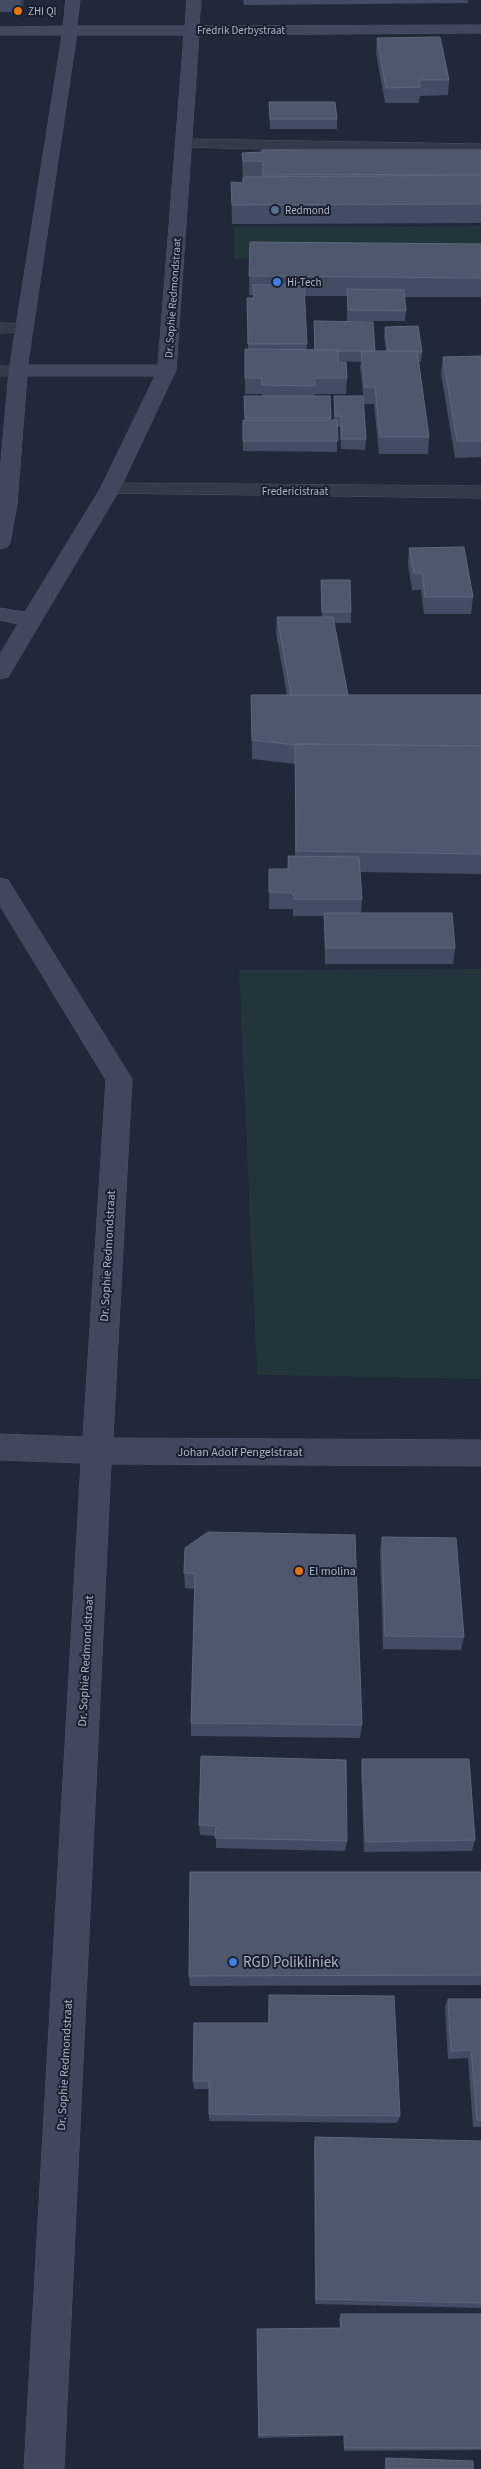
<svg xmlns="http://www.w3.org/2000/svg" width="481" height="2469" font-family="'Source Sans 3',sans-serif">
<rect width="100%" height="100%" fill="#20283a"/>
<!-- green -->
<path fill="#22353b" d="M481,226V260L234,259V227Z
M481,969V1379L257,1375L239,970Z"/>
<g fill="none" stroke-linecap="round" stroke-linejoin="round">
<defs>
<path id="lane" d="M184,139L481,144V154L178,147L176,144L178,141Z
M0,323L31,324L34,328L31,332L0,333Z
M0,366L24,367L27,371L24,375L0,376Z"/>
<path id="street" d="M110,483L481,486V498L103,493L100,489L103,485Z"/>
<path id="secondary" d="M66,0H80L77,26H185L187,0H201L199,26L481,25V33L199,35L176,370L120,489L11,672L8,677L0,679V654L18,624L0,620V608L25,612L100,489L155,376H27L17,504L10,543L7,547L0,549V472L9,371L62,35H0V27L63,26ZM77,35H184L158,365H28Z
M0,878L8,880L132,1079L113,1438L481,1440V1466L111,1464L64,2469H24L81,1463L0,1460V1434L83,1437L106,1080L0,906Z"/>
</defs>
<!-- lane casing -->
<use href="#lane" stroke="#4e5565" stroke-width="1"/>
<!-- street casing -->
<use href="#street" stroke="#4e5565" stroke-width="1"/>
<!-- secondary casing -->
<use href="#secondary" stroke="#4e5565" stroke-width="1"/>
<!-- lane -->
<use href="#lane" fill="#333a4a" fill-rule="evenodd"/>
<!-- street -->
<use href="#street" fill="#333a4a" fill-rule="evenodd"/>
<!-- secondary -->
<use href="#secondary" fill="#41485d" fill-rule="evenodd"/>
</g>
<!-- wall -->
<path fill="#434c62" d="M0,0H24L22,12H0Z
M243,0H468V3L244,5Z
M377,38L449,80L448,95L420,96L419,103H385L376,53Z
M269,102L337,119V129H270Z
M262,150H481V223L232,224L231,182L243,183L242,153L262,152Z
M250,242L481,244V297H404L406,311L405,321H347V296H304L307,350H314V321L375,351H386L384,337L385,327L422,352L421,362H419L429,437L428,454H379L374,404H364L360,367L361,362L338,361L347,378L346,394H315V396L331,418V420H334V396L366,439L365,450L341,449L340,427H337V452L243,451V420H245L244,396H262V394H245V349H248L247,298H253V295H249Z
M481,356V457L455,458L441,373L443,357Z
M409,548L473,597L471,614H424L421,590H412L408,564Z
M321,580L351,612V623H334L348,695H481V874L360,872L362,899L361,913L455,948L453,964H325L324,929V916H293V909H269V869H287L288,856H295V764L252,759L251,695H287L276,633L277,617H322Z
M382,1537L464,1637L461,1650L383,1649L380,1550Z
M185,1548L362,1725L360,1738L191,1736V1723L195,1589L185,1588L184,1573Z
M201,1756L347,1841L345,1851L216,1848V1836L200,1835L199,1825Z
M362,1759L475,1840L472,1851L364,1852L361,1770Z
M481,1872V1985L190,1986L189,1976Z
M481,1994V2127H473L468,2058L448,2059L445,2007L448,1999H481Z
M269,1995L400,2116L397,2123L209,2121V2089H194L193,2081L268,2023Z
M315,2137L481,2141V2308L315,2304L314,2145Z
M341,2314H481V2450L344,2451L343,2436L258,2438L257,2333L340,2328L339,2319Z
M386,2458L473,2469H385V2460Z"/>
<!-- shaded-wall -->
<path fill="#30394d" d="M21,0H24L22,12Z"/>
<!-- building -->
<path fill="#4f576d" stroke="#5e667b" d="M440,37L449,80H419L420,87L386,88L377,38Z
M269,102H335L337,119H270Z
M262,150H481V174L263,175V161H243L242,153L262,152Z
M481,175V204L232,205L231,182L243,183V177Z
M250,242L481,244V278L249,276Z
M253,285H304L307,344H248L247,298H254Z
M347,289L404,290L406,311L348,310Z
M314,321L373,322L375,351H338V350H315Z
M418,326L422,352H418L417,351H388L385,327Z
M245,349L338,350V362H346L347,378H315V386L262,385V378H245Z
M361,351H417L429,437H380L375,387H365Z
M481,356V441H457L443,357Z
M244,396H330L331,418H245Z
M334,396H363L366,439H341V416H335Z
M243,420H337L338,441H243Z
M464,547L473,597H425L422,573H414L409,548Z
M321,580H350L351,612H322Z
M277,617H333L348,695H291Z
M251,695H481V746L295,744V745L252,740Z
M295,744L481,746V854L296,851Z
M288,856L359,857L362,899H294L293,893L269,892V869H289Z
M324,913H452L455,948H326Z
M208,1532L355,1535L362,1725L191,1723L195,1574L184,1573L185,1548Z
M382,1537L456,1538L464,1637L385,1636Z
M201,1756L346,1760L347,1841L215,1838L216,1826L199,1825Z
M362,1759H469L475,1840L366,1842Z
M190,1872H481V1975L189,1976Z
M269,1995L394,1996L400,2116L209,2114V2081H193L194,2023H269Z
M448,1999H481V2120H477L471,2050L451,2051Z
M315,2137L481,2141V2303L316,2299Z
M341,2314H481V2448H345V2434L259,2435L257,2329L341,2328Z
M386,2458L473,2461V2469H386Z"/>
<!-- markers -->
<g fill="#e8710a" stroke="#191f2f" stroke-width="2">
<circle cx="18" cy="11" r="5"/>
<circle cx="299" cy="1571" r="5"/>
</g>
<circle fill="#5c6f8a" stroke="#191f2f" stroke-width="2" cx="275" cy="210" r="5"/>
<g fill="#3f7fe0" stroke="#191f2f" stroke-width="2">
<circle cx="277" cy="282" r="5"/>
<circle cx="233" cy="1962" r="5"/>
</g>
<g text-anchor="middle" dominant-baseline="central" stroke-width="4" stroke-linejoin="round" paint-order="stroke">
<!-- far-poi labels -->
<g font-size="11" fill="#aeb5c7" stroke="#191f2f" text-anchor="start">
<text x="28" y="11">ZHI QI</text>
<text x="285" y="210">Redmond</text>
<text x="287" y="282">Hi-Tech</text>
</g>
<!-- far-street labels -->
<g font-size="11" fill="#aeb5c7" stroke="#191f2f">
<text x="241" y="30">Fredrik Derbystraat</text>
<text transform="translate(173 298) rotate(-86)">Dr. Sophie Redmondstraat</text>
<text x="295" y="491">Fredericistraat</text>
</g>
<!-- street labels -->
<g font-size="12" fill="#aeb5c7" stroke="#191f2f">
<text transform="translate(108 1256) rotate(-87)">Dr. Sophie Redmondstraat</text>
<text x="240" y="1452">Johan Adolf Pengelstraat</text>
<text transform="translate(86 1661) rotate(-87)">Dr. Sophie Redmondstraat</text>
<text transform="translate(65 2065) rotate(-87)">Dr. Sophie Redmondstraat</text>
</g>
<!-- poi labels -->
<g font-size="12" fill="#aeb5c7" stroke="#191f2f" text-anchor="start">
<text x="309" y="1571">El molina</text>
</g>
<!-- near-poi labels -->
<g font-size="15" fill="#aeb5c7" stroke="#191f2f" text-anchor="start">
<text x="243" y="1962">RGD Polikliniek</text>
</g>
</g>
</svg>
